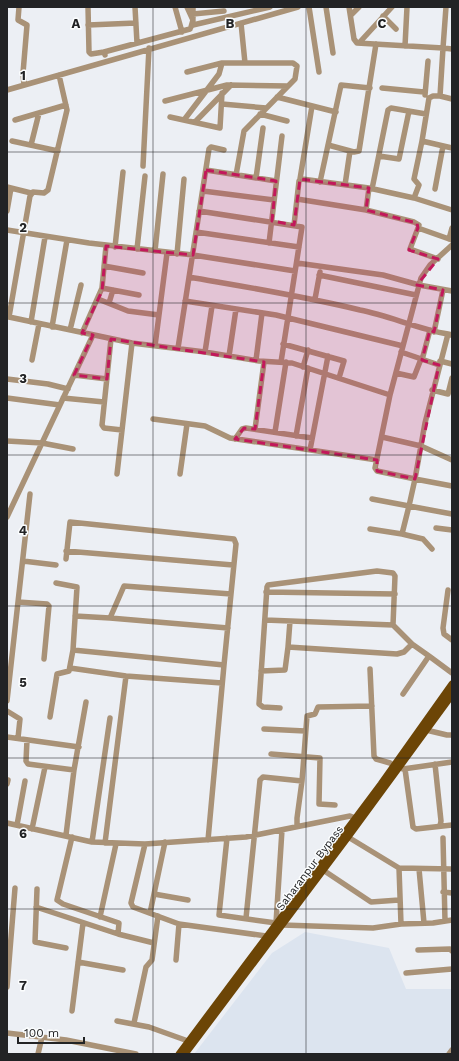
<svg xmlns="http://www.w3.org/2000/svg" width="459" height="1061" font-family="'Work Sans',sans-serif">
<rect width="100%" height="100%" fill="#eceff4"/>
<!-- built -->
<path fill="#dce4ef" d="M305,932L389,948L406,989H452V1054H194L272,953Z"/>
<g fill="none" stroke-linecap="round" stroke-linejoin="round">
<!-- minor -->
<path stroke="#a99277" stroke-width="5.5" d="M19,7L18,20L27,25L23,73L24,85
M88,7L89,52L91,54L104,52L105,55
M135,7L137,43
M175,7L182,32
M187,7L193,20L191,27
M309,7L319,72
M326,7L333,53
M349,7L354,39L357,43L443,48L440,96H433L429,98L422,141L452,148
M446,7L443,48L452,49
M193,14L224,11
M351,15L359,7
M383,16L396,29
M193,18V7
M241,23L245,63
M88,25L136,23
M193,25L270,7
M359,43L392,7
M405,46L407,7
M104,52L190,29
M187,72L222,63H293L297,66L295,79L244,131L236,175
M382,88L424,92
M7,90L298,7
M425,95L428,61
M440,96L452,99
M277,97L336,112
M165,101L227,85L288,86
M222,104L266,108
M260,114L287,121
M170,117L220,128L222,93
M15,120L66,105
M184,120L219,74L222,63
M195,122L231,85
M12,141L58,151
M31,145L39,113
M328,145L354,152L359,151L376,44
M379,156L399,159L409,111
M143,166L149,48
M206,170L276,181
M256,178L263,128
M300,179L312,106
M320,182L341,85L370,88
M345,185L350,151
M7,187L31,193
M372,189L388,110L391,108L426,114
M435,189L443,146
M203,191L274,200
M414,198L419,185L414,179L422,141
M297,199L366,210L414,222L419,225L418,228L410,249L438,259
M366,210L369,188
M7,211L11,188
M199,211L302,227L281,362
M294,225L299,181L302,179L369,188L414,198L452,210
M418,228L452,240
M7,230L89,243L193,255L295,271
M196,232L299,247
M449,239L452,228
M269,243L282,136
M452,245L430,265L421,278L390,395L375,468L377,471L415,479L425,423L448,334L452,335
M115,247L123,172
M137,249L145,176
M155,251L163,174
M177,254L184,179
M297,263L383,275L419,285L452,291
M104,266L143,273
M319,275L416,295
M189,277C246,287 303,296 360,310C390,316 418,329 448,334
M102,288L139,295
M98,299L128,311L159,315
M315,299L320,272
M185,301L276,315L403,346
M109,303L113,290
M7,317H9L30,196L33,192L44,193L48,190L67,110L59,75
M9,317L132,343L205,352L259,361L292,363L390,395
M31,322L45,237
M52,327L67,240
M70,330L81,285
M434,332L443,290
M82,333L102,288L106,246
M111,339L102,425L104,428L122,430
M283,344L344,361L339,378
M155,346L167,253
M178,348L209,149L211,147L224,150
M205,352L212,306
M401,352L439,365
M229,356L236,309
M32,360L39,324
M256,360L262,313
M422,360L430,330
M440,361L452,364
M303,367L308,350
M396,373L414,377L421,359
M74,375L107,379
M7,379L48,384L68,389
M432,390L448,394L452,378
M7,398L60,405
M63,398L104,402
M153,419L205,426L230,438L377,460
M255,429L264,362
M275,432L286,362
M296,436L308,368
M382,437L421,446L452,460
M235,439L242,429L246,428L312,438
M7,441L42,443L73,449
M310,450L328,356
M117,474L132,343
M180,474L187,424
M452,486L415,479L409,506L452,514
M372,499L409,506L402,534L423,539L432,549
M7,517L93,335
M436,528L452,530
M370,529L402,534
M66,551L233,565
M66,559L70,522L234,539L236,544L231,594
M23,561L56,565
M56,583L77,587L73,650
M448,590L443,628L444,634L452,640
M266,592L395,594
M18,602L47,604L49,606L44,659
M75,616L110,618
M265,620L393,625L412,644L429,656L403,694
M290,621L288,647L397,654L404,652L412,644
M429,656L452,673
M224,665L231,594L124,586L110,618L228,628
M70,668L126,676L222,683
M370,669L374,756L376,759L390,763L394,766
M261,671L285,670L288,647
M7,701L30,494
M280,708L263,707L259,704L267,587L268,585L377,571L393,573L395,576L393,625
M7,711L20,719L18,738
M50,717L57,674L69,671L73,650L224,665L208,840
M264,729L305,731
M426,730L447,735H452
M7,737L79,747
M27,740L26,761L28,764L74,770
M271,754L320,758L319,804L335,805
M435,764L441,821L440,826
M403,769L452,762
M405,769L413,827L416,829L452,825
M7,784L8,780
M7,823L92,842L145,844L246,837L350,816L358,819
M17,825L25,781
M297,826V818L302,781L307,716L315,714L318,707L372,706
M32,829L45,767
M66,835L74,770L86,702
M72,837L57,900L63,904L119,923L118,934
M348,837L399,868L452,869
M227,838L219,915L276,923L282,830
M443,838L445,921
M92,842L110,718
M105,843L126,676
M145,844L131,903L133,907L179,924L266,936
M399,868L401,924
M419,869L424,923
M323,870L371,902L399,900
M37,889L35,942L66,948
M443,892L452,893
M154,894L188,900
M36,907L118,934L154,943
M150,913L165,842
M100,917L116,844
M246,918L260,780L263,777L302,781
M282,925L373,928L401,924L433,923L452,920
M418,950L450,949L452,951
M176,960L179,924
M78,962L123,970
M406,973L452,969
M7,987L15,888
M72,1011L83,923
M117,1021L149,1027L188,1041
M134,1023L146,967L152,960L158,916
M7,1033L66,1040L136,1054
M38,1054L42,1037
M449,1054L452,1050"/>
<!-- major -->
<path stroke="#6c4506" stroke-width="7" d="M179,1054L381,784L452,684
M185,1054L348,837L452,695"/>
</g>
<!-- marked area -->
<path fill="#c2185b" fill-opacity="0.2" stroke="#c2185b" stroke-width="3" stroke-dasharray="8 5" stroke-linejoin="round" d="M206,170L276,181L272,221L294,225L300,179L369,188L366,210L417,223L418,228L409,250L438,259L417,285L443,290L434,332L430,330L422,360L439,365L415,479L377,471V460L235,439L244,428L255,429L264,362L111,339L107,379L74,375L93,335L82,333L102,291L106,246L193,255Z"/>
<!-- grid -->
<path fill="none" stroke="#222325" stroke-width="1" stroke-opacity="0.55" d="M153,7V1054M306,7V1054M7,152H452M7,303H452M7,455H452M7,606H452M7,758H452M7,909H452"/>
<g text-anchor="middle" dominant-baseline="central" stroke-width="3" stroke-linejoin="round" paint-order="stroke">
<!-- street labels -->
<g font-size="11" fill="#222325" stroke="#fbfdfe">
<text transform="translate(310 868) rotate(-53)">Saharanpur Bypass</text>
</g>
</g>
<g font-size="13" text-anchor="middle" font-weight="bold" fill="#222325" stroke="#fbfdfe" stroke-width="3" stroke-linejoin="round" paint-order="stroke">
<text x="76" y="28">A</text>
<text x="230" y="28">B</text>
<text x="382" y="28">C</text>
<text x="23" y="80">1</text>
<text x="23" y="232">2</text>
<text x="23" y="383">3</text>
<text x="23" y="535">4</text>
<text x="23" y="687">5</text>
<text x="23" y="838">6</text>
<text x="23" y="990">7</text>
</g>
<!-- border -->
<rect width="459" height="1061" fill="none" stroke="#222325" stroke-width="16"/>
<!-- scale -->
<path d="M18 1037v6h66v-6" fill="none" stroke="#222325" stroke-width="2"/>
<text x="24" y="1037" font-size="12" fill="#222325" stroke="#fbfdfe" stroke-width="3" paint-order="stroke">100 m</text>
</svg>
